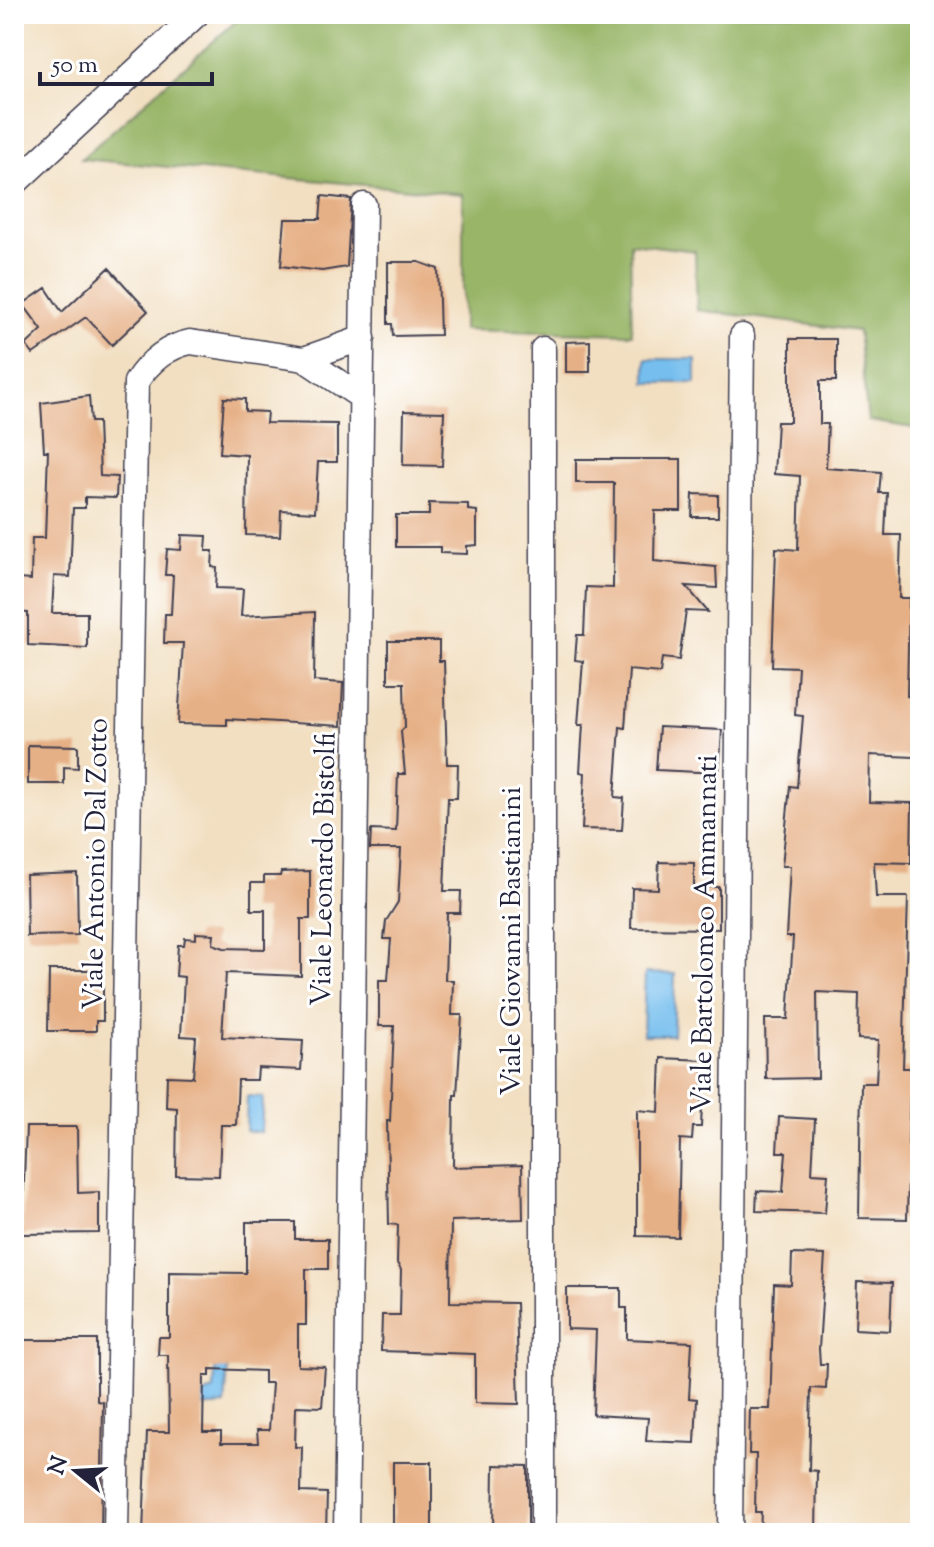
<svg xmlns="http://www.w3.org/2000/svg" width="934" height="1547" font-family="'Sorts Mill Goudy',serif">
<rect width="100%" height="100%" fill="#fff"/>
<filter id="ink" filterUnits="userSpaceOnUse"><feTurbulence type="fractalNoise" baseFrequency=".0125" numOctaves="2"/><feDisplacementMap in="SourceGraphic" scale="16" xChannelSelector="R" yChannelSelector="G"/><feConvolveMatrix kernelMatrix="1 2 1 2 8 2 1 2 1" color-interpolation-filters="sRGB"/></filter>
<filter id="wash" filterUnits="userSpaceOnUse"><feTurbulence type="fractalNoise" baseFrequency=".006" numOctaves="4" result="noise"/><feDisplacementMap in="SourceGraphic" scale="32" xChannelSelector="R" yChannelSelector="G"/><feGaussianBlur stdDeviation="1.8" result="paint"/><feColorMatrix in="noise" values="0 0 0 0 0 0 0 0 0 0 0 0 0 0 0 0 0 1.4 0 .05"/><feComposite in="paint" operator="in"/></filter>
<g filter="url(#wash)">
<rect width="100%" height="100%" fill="#f2dfc1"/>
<!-- forest -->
<path fill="#98b567" stroke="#5d6c51" stroke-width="2" d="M244,14H920V429L868,421L858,331L697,310L695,251L630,243L632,334L463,330V194L81,159Z"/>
<!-- water -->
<path fill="#75beee" stroke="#4c7094" stroke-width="2" d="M646,359H696V383H646Z
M645,973L675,974L673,1035H643Z
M247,1096L263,1097L261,1132L246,1131Z
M228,1367L225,1405L199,1407L200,1397L214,1390L215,1369Z"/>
<g id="blocks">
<!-- building -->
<path fill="#e6b086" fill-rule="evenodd" d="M322,196L351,199L347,267L322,271L281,266L285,219H320Z
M388,262H419L438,269L440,335L393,336L392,324H388Z
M109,268L148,311L112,345L86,317L33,354L26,345L42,330L23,304L46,288L62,312Z
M790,339H836V381H820V424H828L826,468L881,472L879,493H887L885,535H901L899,598H909L907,696L916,697L914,757L870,755L869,802L912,803L911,863L874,862L876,897H908L903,1068H911L908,1145H920V1176H908L907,1219L859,1218L861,1083H876L878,1040L858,1039L859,994L817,992L818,1078L766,1079L765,1019H788L793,937H786L790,866H782L790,786L797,787L803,716L795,715L798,667L772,666L776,548L798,550L800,476L774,474L777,422H790Z
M590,341V372H566V342Z
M89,396L91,422H98L100,476L117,477L116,498L85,497V508H73L70,577L54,576L52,613H87V648L28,645V613L16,612L18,579L31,580L32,538H45L48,451H44L41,403Z
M224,398L245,399V411L267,412L266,423L337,424V462H318L315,512L281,510L280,536L246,535L247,455L220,453Z
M404,411L444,412L442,466L403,465Z
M576,459H681V511H655L654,561L716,567L717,588L686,586L708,612L686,611L679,660L662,658L660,673L629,670L625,728L620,727L615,797L624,798L622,830L582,829L585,773L580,772L583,725H578L583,661L575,660L577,635H584L586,587L613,588L614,483H576Z
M693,494L718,495V517H692Z
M429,503L468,504V510L477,511V545L467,546V554L440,553V547H396V515H429Z
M182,535L207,536L206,551H213L212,567L217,568L216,588L243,589L241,616L315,612L314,681L343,683L341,726L227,719V725L178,724L183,643H164L165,614H171L173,575H165L167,549L181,550Z
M388,641H439V661H444L447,764H458L457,798H448L444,891H461L460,913H447L445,980H453L452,1015H462L457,1095H454L453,1167L522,1165L523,1219L451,1221L450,1302L516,1303L519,1404L475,1403V1354L381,1351L382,1315H400L401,1270L397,1263L398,1225L389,1224L387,1121H390L394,1026H379V980H388L391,939H384L386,921L398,902L401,849H370L371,830L396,831L398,774H405L401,731L405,727L404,683H388Z
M659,727L722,730L719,773L656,770Z
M28,745L78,746V768L64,767V784H28Z
M659,862L694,863V887H719V929L631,928L632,888L658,889Z
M310,871V919H301V976L226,973L222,1037L303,1041L301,1070L258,1068L257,1080H238L236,1125H221L219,1176L176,1175L177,1108L166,1107L167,1076L193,1077L196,1037L181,1036L184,977L176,976L178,945H184L185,938L196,939V933L214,934L213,944L224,948L265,949V910H251V883H264V876H280L281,872Z
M77,873L78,935L27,936L26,875Z
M49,970H97V985H103V1021H96V1031H48Z
M661,1058L704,1060L701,1127H693L692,1140L680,1139L678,1237L637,1236V1110L659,1112Z
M779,1117L815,1119L812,1173L828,1174L825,1213L756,1211L757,1191L783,1192L786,1152H777Z
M26,1127H77L78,1193L99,1192V1233L22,1234Z
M246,1222H295V1239H328V1269H306V1325H298V1366L325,1367L322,1407L296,1406L295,1447H302L301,1492L327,1493L326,1533H143L147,1432H169L168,1355H158L159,1337H169V1272L246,1273ZM210,1369L264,1371V1383H272L269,1430H257L258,1443H221V1432H203L204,1376H210Z
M792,1254L825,1255L819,1349L820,1364H827L826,1389L811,1388L809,1470L817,1471L816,1533H760L761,1512H755L756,1454H749L750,1409H770L774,1284L791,1285Z
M857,1282L892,1283L890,1331L855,1329Z
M567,1288H621V1308H627V1339L692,1342L689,1398L697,1399L695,1443L646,1441L648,1418L593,1415L596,1330L567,1329Z
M19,1340H97V1401L103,1402L101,1533H14V1404H19Z
M393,1462H432V1528H393Z
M494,1465L528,1466V1533H493Z"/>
</g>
</g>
<g filter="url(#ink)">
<use href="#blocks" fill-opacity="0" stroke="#413e4f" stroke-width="2"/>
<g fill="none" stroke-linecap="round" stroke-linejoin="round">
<defs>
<path id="minor" d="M14,184L197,14
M361,397L304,359L363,338
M116,1533L136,382C149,362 166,347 190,342L304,359
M346,1533L364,205
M543,1533V349
M730,1533L742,336"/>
</defs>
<!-- minor casing -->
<use href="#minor" stroke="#413e4f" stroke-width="27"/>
<!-- minor -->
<use href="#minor" stroke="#fff" stroke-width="24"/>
</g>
</g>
<g text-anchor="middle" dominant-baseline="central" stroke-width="6" stroke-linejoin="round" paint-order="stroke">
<!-- street labels -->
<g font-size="28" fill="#22223b" stroke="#fff">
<text transform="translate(97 864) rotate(-89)">Viale Antonio Dal Zotto</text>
<text transform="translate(325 869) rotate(-89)">Viale Leonardo Bistolfi</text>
<text transform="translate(706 934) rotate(-89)">Viale Bartolomeo Ammannati</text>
<text transform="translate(513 941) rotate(-90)">Viale Giovanni Bastianini</text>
</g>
</g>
<!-- margin -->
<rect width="934" height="1547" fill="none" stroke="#fff" stroke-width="48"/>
<!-- north arrow -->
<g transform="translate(76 1471) rotate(288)" stroke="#ffffff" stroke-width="6" paint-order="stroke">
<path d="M0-6L14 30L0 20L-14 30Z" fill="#22223b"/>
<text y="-12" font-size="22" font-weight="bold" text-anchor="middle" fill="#22223b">N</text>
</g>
<!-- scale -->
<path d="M40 72v12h172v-12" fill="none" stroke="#22223b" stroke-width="4"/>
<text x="52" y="72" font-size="24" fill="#22223b" stroke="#ffffff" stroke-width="6" paint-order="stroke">50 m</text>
</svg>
